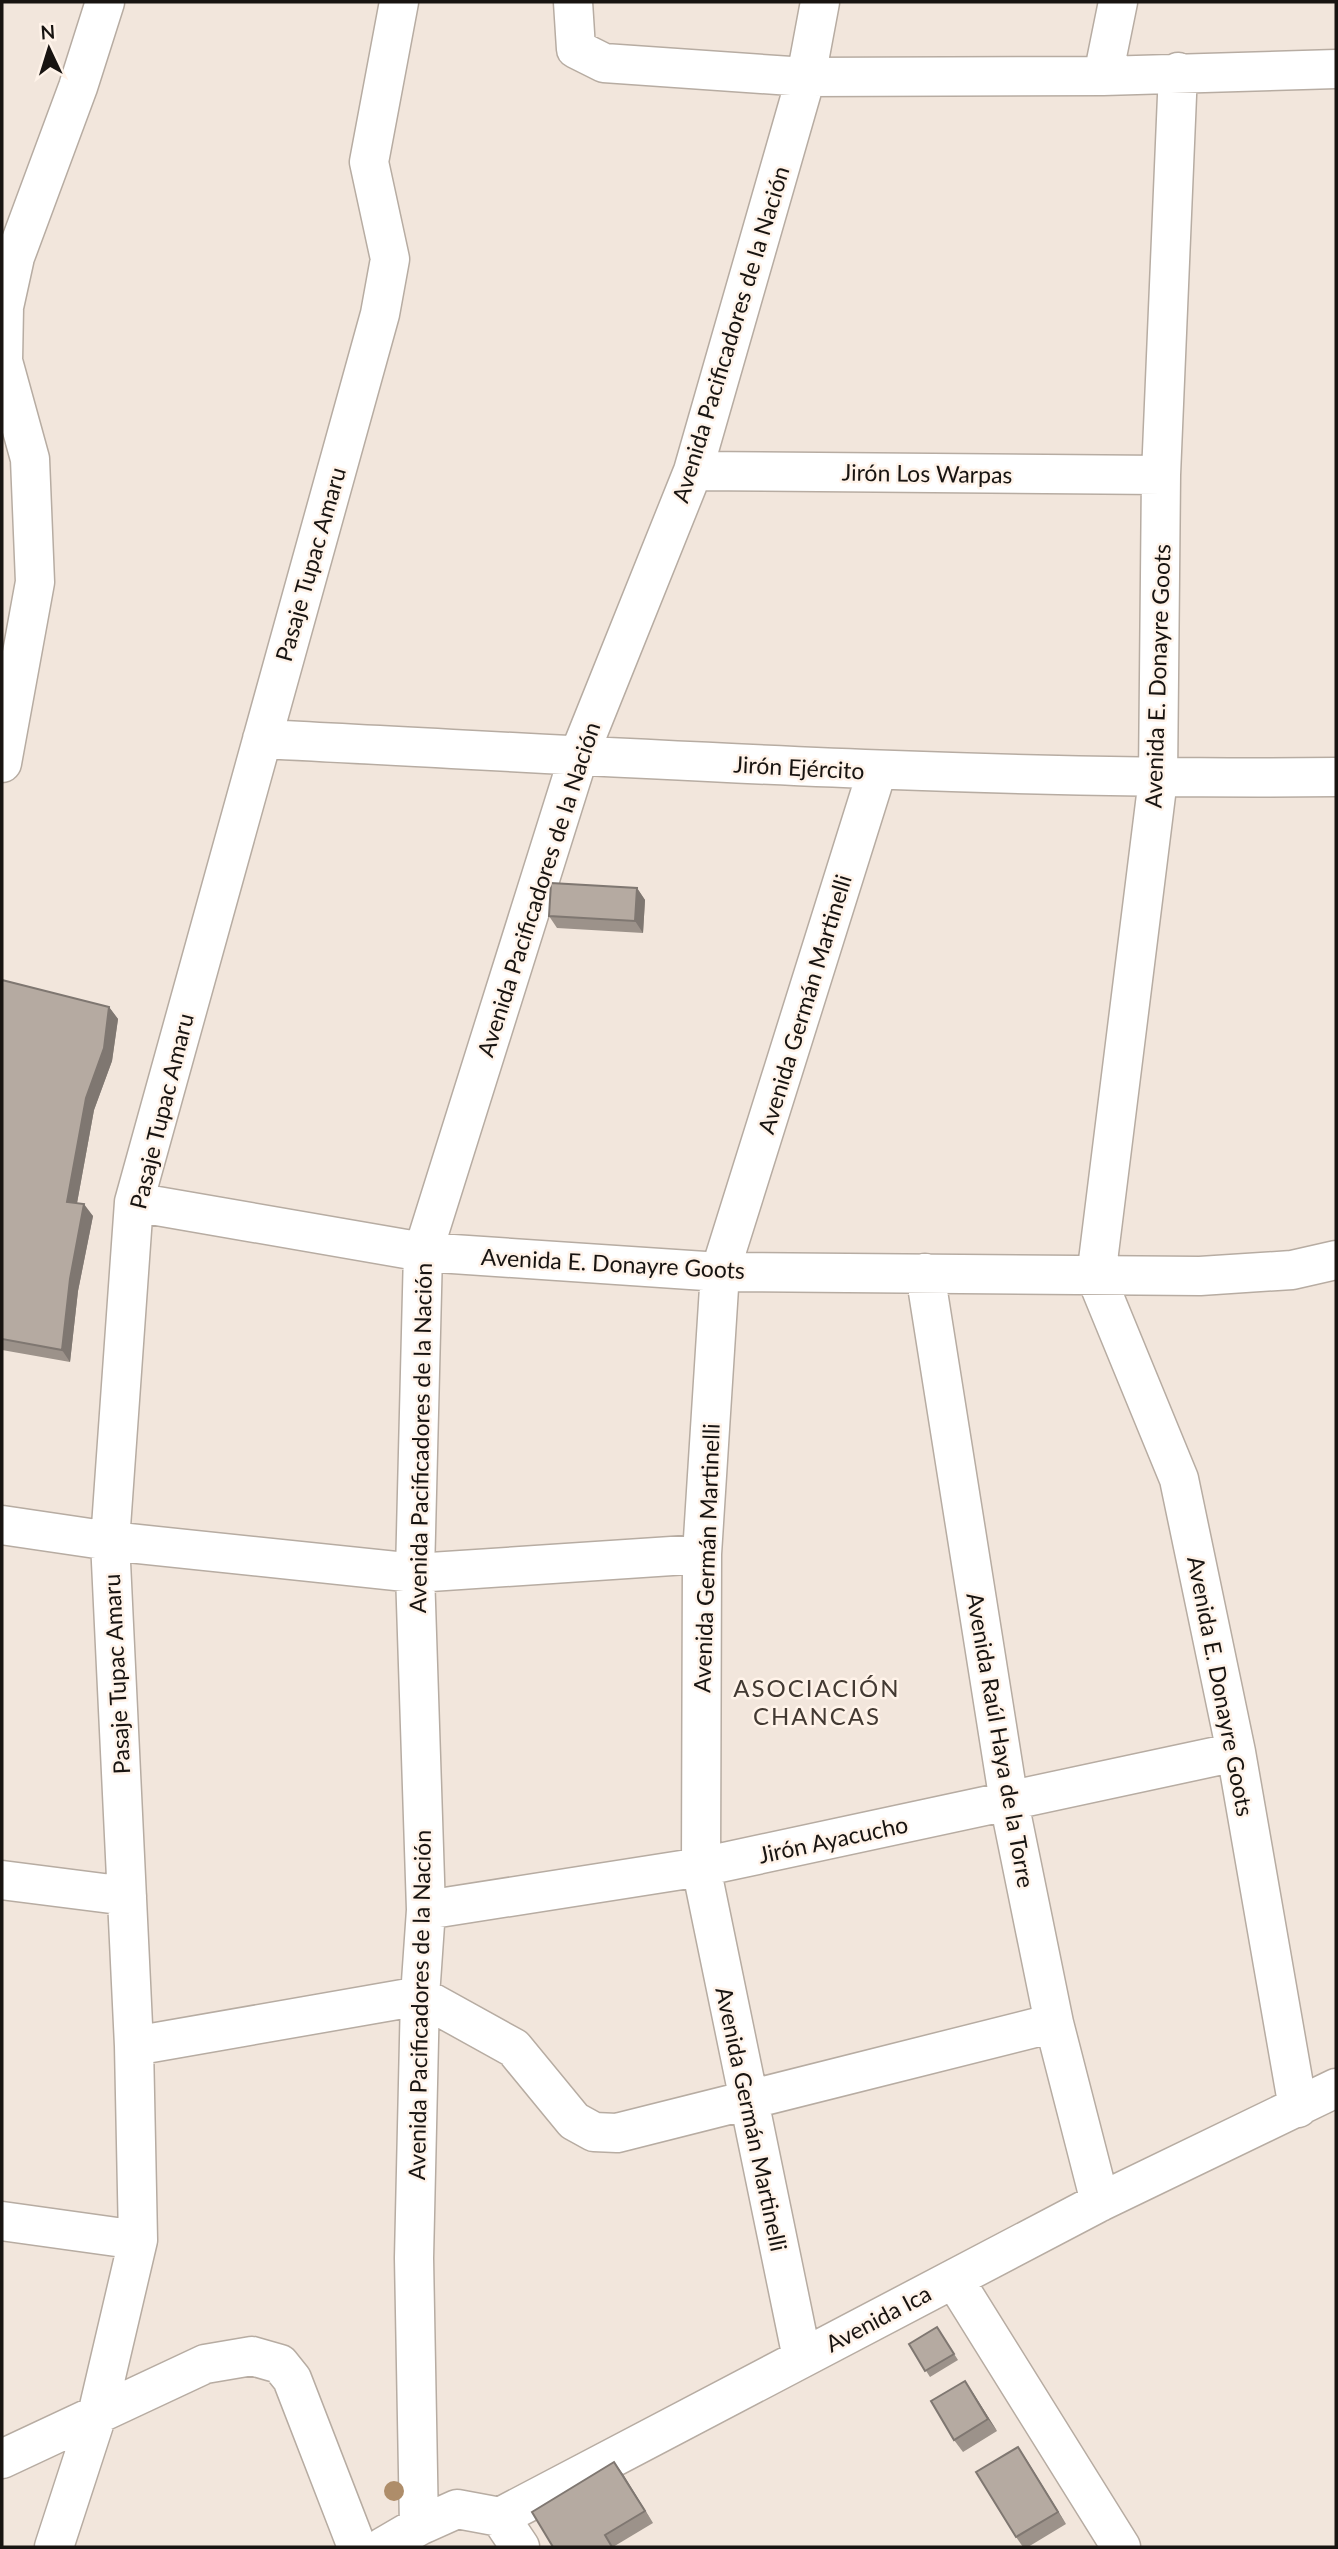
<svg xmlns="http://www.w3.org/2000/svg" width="1338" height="2549" font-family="Lato,sans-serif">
<rect width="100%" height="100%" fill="#f2e6dc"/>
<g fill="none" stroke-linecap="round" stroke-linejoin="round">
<defs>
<path id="minor" d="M573,2L576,49L604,63L806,77L1103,76L1336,69
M1178,72L1161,475L1158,779L1096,1277L1179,1479L1236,1752L1298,2108
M1103,76L1118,2
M693,471L1161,475
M262,739C620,757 977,781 1336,777
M2,763L35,582L30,459L3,361L4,307L15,257L78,87L105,2
M134,1202L423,1252L720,1272L1200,1276L1292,1270L1336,1260
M925,1273L1009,1802L1054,2023L1100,2202
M2,1525L110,1541L415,1573L702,1554
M2,1880L127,1896
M426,1910L701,1867L1236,1752
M134,2046L420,1996L514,2048L574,2121L594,2132L617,2133L1054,2023
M2,2221L138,2240
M954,2279L1121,2547
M802,2358L701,1867L702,1554L720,1272L877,771
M2,2459L205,2364L252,2356L280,2364L292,2379L357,2547
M500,2517L520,2547
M419,2526L414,2258L420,1996L426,1910L415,1573L423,1252L579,755L693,471L806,77L820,2
M54,2547L97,2415L138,2240L134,2046L110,1541L134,1202L380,314L390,259L369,162L399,2
M383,2547L419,2526L457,2509L500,2517L1100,2202L1336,2088"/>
</defs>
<!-- minor casing -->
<use href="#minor" stroke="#b7aca2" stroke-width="41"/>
<!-- minor -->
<use href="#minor" stroke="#fff" stroke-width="38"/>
</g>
<!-- trees -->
<circle fill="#ae8d6a" cx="394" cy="2491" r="10"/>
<!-- wall -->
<path fill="#9c928a" d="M637,888L645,900L643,933L557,928L549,916Z
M2,980L109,1007L118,1019L112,1061L94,1110L77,1203L93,1216L78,1291L70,1362L2,1350Z
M937,2327L958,2360L930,2377L909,2344Z
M973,2393L997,2431L963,2452L954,2440Z
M1026,2459L1066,2524L1028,2547H1023L1016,2537Z
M614,2462L653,2523L613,2547H553Z"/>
<!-- shaded-wall -->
<path fill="#7f7771" d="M637,888L645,900L643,933L635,921Z
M109,1007L118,1019L112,1061L94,1110L75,1214L67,1202L86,1098Z
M84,1204L93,1216L78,1291L70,1362L62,1350L70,1279Z
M965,2381L973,2393L997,2431L988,2419Z
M1018,2447L1026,2459L1066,2524L1058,2512Z
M614,2462L623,2474L653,2523L645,2511Z"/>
<!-- building -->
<path fill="#b5aaa1" stroke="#7f7771" stroke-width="2" d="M551,883L637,888L635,921L549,916Z
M2,980L109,1007L104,1048L86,1098L67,1202L84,1204L70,1279L62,1350L2,1339Z
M937,2327L954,2354L925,2371L909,2344Z
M965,2381L988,2419L954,2440L931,2401Z
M1018,2447L1058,2512L1016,2537L976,2472Z
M614,2462L645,2511L605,2535L612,2547H553L532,2512Z"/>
<g text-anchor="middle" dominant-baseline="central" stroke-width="5" stroke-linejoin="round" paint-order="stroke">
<!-- street labels -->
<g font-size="23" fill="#181411" stroke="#fff3e9">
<text transform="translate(730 334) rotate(-73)">Avenida Pacificadores de la Nación</text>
<text transform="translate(927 473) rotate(1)">Jirón Los Warpas</text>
<text transform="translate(310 564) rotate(-74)">Pasaje Tupac Amaru</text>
<text transform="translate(1157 676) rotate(-88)">Avenida E. Donayre Goots</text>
<text transform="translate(799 767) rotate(3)">Jirón Ejército</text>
<text transform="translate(538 889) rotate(-72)">Avenida Pacificadores de la Nación</text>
<text transform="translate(804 1004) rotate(-73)">Avenida Germán Martinelli</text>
<text transform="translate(161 1111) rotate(-76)">Pasaje Tupac Amaru</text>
<text transform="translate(613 1263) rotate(3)">Avenida E. Donayre Goots</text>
<text transform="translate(420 1438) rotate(-89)">Avenida Pacificadores de la Nación</text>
<text transform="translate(706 1558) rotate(-88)">Avenida Germán Martinelli</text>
<text transform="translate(116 1674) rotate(-93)">Pasaje Tupac Amaru</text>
<text transform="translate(1221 1686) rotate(79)">Avenida E. Donayre Goots</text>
<text transform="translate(1001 1740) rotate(80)">Avenida Raúl Haya de la Torre</text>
<text transform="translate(833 1839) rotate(-12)">Jirón Ayacucho</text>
<text transform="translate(419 2005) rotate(-89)">Avenida Pacificadores de la Nación</text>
<text transform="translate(752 2119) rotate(78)">Avenida Germán Martinelli</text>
<text transform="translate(878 2318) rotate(-28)">Avenida Ica</text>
</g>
<!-- neighbourhood labels -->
<g font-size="24" letter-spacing="2" fill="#423932" stroke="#fff3e9">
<text x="817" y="1687">ASOCIACIÓN<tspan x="817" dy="28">CHANCAS</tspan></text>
</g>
</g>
<!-- border -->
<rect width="1338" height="2549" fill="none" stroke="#181411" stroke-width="7"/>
<!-- north arrow -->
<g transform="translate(49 49) rotate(356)" stroke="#fff3e9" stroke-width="5" paint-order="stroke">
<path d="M0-5L12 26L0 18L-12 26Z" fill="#181411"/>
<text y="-10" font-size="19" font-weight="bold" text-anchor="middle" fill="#181411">N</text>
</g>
</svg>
